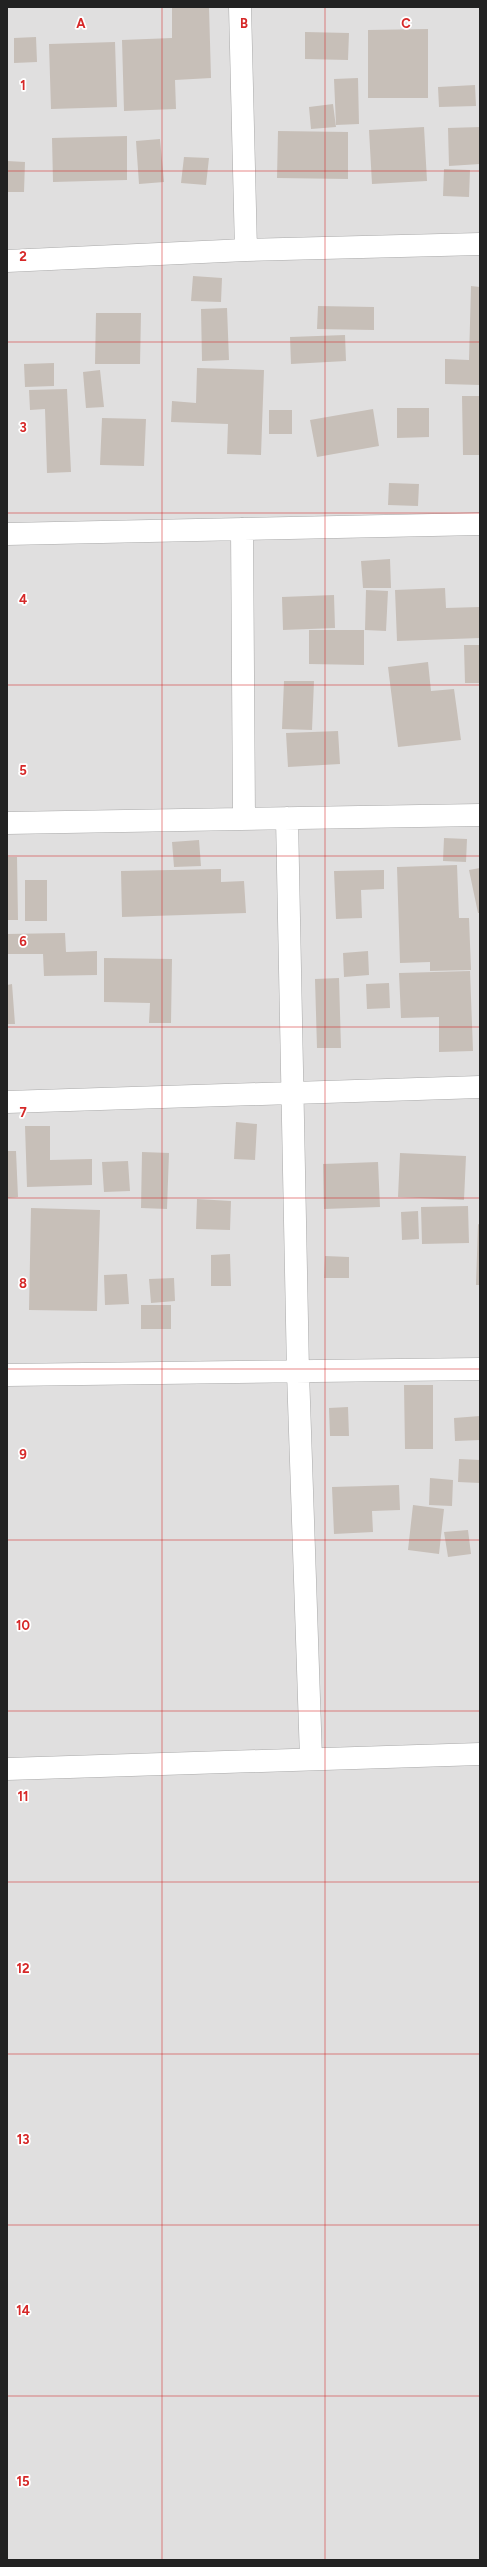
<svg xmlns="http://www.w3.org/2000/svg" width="487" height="2567" font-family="Figtree,sans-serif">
<rect width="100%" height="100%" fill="#f2efe9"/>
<!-- residential -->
<path fill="#e0dfdf" d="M7,7H480V2560H7Z"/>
<!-- building -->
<path fill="#c7bfb8" d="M172,7H209L211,78L175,80L176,109L124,111L122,40L172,38Z
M428,29V98H368V30Z
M305,32L349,33L348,60L305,59Z
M36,37L37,62L14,63V38Z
M115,42L117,107L51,109L49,44Z
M358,78L359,124L336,125L334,79Z
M475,85L476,106L439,107L438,87Z
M333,104L336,127L311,129L309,107Z
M424,127L427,181L372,184L369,130Z
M480,127V164L449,166L448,128Z
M278,131L348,132V179L277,178Z
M127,136V180L53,182L52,138Z
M160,139L164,182L139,184L136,141Z
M184,157L209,158L206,185L181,183Z
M7,161L25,162L24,192H7Z
M444,169L470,170L469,197L443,196Z
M193,276L222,278L221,302L191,301Z
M471,286L480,287V385L445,384V359L469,360Z
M318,306L374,307V330L317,329Z
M227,308L229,360L202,361L201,309Z
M96,313H141L140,364H95Z
M345,335L346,361L291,364L290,337Z
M54,363V386L25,387L24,364Z
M197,368L264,370L261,455L227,454L228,424L171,422L172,401L196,403Z
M100,370L104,407L86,408L83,372Z
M67,389L71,472L47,473L45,409L30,410L29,390Z
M462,396H480V455H463Z
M397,408H429V437L397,438Z
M373,409L379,446L317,457L310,420Z
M269,410H292V434H269Z
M102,418L146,419L144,466L100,465Z
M389,483L419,484L418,506L388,505Z
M390,559L391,588H363L361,561Z
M445,588L446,608L479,607L480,638L397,641L395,590Z
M366,590L388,591L386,631L365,630Z
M334,595L335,628L283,630L282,597Z
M309,630H364V665L309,664Z
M464,645H480V683H465Z
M428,662L431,691L454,689L461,740L398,747L388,667Z
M284,681H314L312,730L282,729Z
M338,731L340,764L288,767L286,733Z
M444,838L467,839L466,862L443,861Z
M199,840L201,866L174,867L172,842Z
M7,857H17L18,920H7Z
M457,865L459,918H469L471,970L430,971V962L400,963L397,867Z
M480,868V913H478L469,870Z
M221,869V882L244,881L246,913L122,917L121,871Z
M384,870V889L361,890L362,918L336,919L334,871Z
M25,880H47V921H25Z
M65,933L66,952L97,951V975L44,976L43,954H7V934Z
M368,951L369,975L344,977L343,953Z
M104,958L172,959L171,1023H149L150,1003L104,1002Z
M470,971L473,1051L439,1052V1017L401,1018L399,973Z
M339,978L341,1048H317L315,979Z
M389,983L390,1008L367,1009L366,984Z
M12,984L15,1024H7V985Z
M236,1122L257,1124L255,1160L234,1159Z
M25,1126H50V1160L92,1159V1185L27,1187Z
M7,1151H16L18,1197L7,1198Z
M142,1152L169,1153L167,1209L141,1208Z
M400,1153L466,1156L464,1200L398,1197Z
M128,1161L130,1191L104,1192L102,1162Z
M378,1162L380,1207L324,1209L323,1164Z
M197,1199L231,1201L230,1230L196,1229Z
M468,1206L469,1243L422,1244L421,1207Z
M31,1208L100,1210L97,1311L29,1310Z
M418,1211L419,1239L402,1240L401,1212Z
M478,1224L480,1225V1285H476Z
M230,1254L231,1286H211V1255Z
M325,1256L349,1257V1278H324Z
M127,1274L129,1304L105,1305L104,1275Z
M174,1278L175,1301L151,1303L149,1279Z
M141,1305H171V1329H141Z
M404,1385H433V1449H405Z
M348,1407L349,1436H330L329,1408Z
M480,1416V1440L455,1441L454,1418Z
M459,1459L480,1460V1483L458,1482Z
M430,1478L453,1480L452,1506L429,1505Z
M399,1485L400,1510L372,1511L373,1532L334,1534L332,1487Z
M413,1505L444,1509L439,1554L408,1550Z
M468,1530L471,1554L448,1557L444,1532Z"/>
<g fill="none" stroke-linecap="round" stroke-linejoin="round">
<defs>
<path id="minor" d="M240,7L246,250
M7,261L246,250L480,244
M242,529L244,818
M7,534L480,524
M287,818L298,1372L311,1758
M7,823L480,815
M7,1102L480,1087
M7,1375L480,1369
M7,1769L480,1754"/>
</defs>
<!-- minor casing -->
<use href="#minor" stroke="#a9a9a9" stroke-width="23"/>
<!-- minor -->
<use href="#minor" stroke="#fff" stroke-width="22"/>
</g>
<!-- grid -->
<path fill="none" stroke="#d62828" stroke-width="1" stroke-opacity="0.55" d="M162,7V2560M325,7V2560M7,171H480M7,342H480M7,513H480M7,685H480M7,856H480M7,1027H480M7,1198H480M7,1369H480M7,1540H480M7,1711H480M7,1882H480M7,2054H480M7,2225H480M7,2396H480"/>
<g font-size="13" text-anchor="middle" font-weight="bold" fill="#d62828" stroke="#fff" stroke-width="3.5" stroke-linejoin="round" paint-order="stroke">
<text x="81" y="28">A</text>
<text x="244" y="28">B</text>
<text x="406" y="28">C</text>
<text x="23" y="90">1</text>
<text x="23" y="261">2</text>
<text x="23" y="432">3</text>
<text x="23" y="604">4</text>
<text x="23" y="775">5</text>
<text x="23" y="946">6</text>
<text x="23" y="1117">7</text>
<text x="23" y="1288">8</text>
<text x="23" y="1459">9</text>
<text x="23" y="1630">10</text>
<text x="23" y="1801">11</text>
<text x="23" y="1973">12</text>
<text x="23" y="2144">13</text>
<text x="23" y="2315">14</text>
<text x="23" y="2486">15</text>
</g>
<!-- border -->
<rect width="487" height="2567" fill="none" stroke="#222222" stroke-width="16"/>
</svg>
